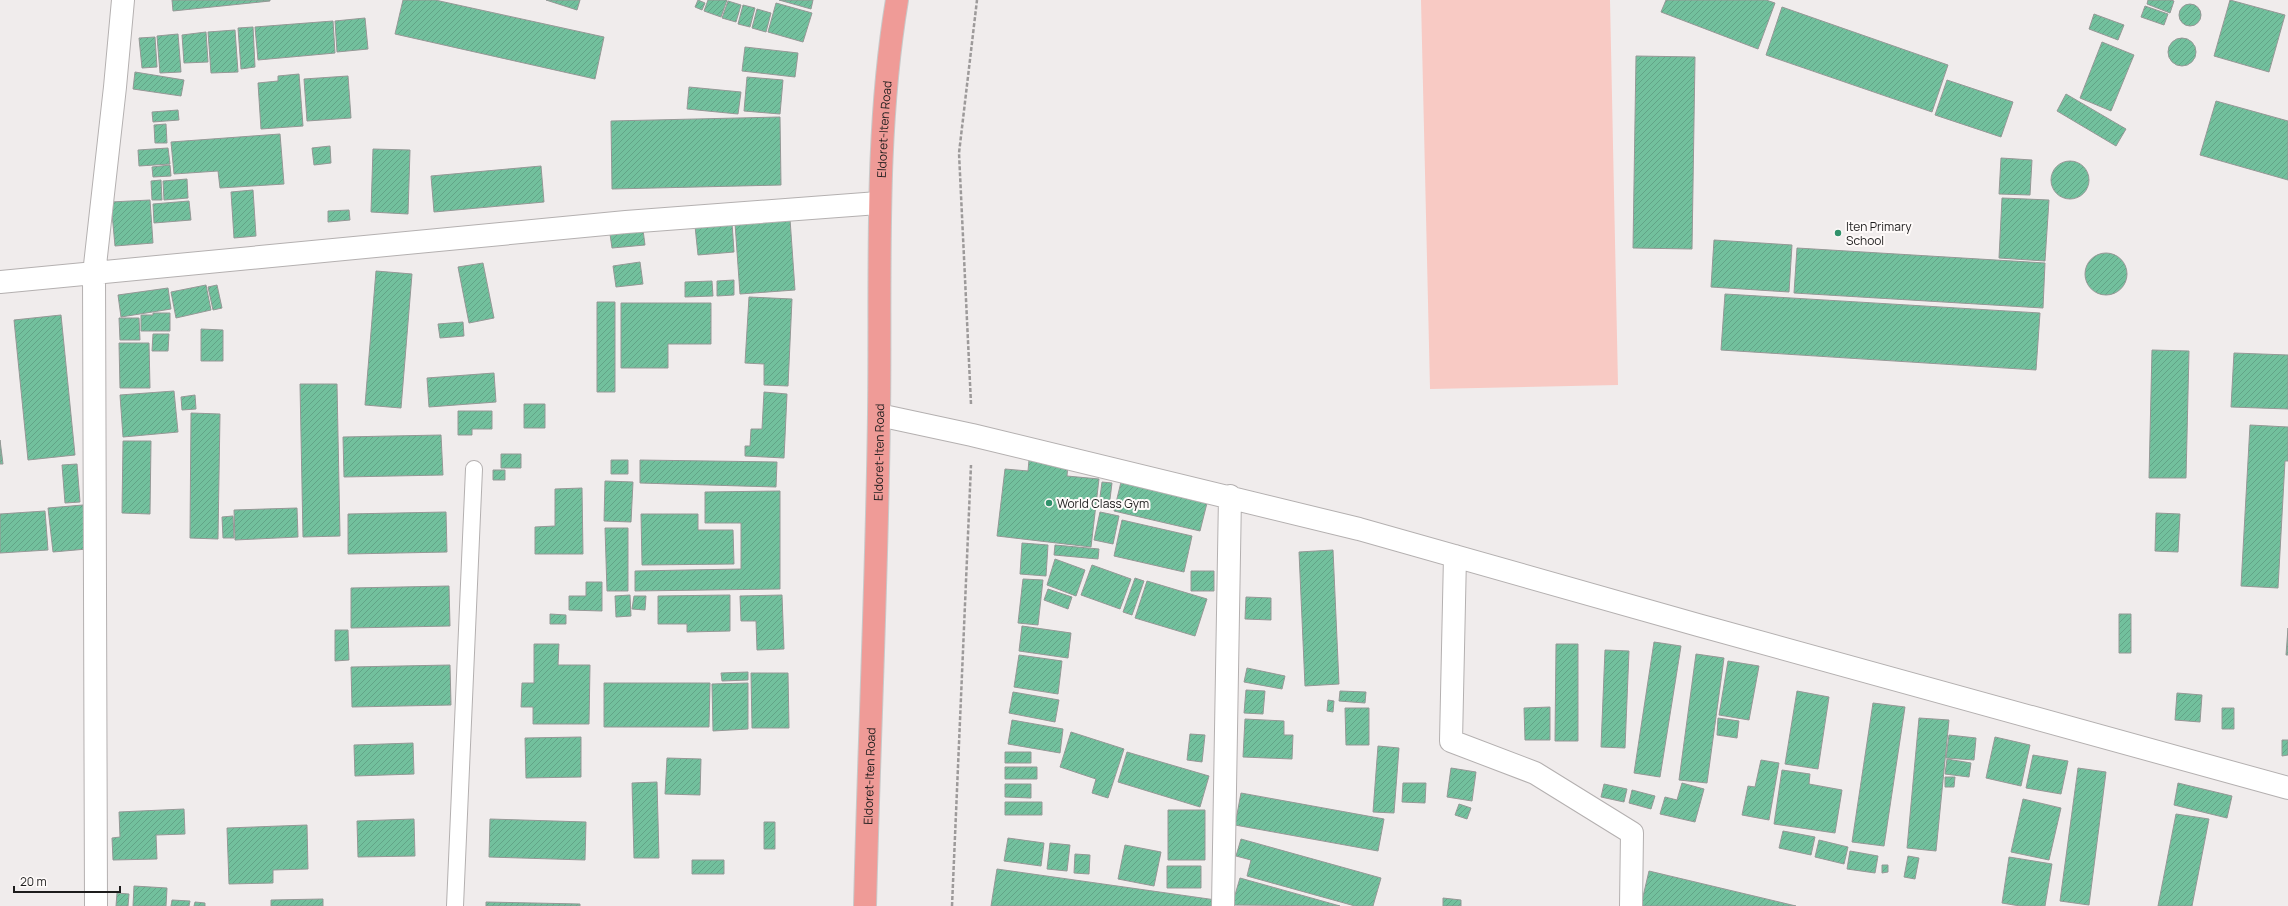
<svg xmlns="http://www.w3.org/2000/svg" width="2288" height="906" font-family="Manrope,sans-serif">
<defs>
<pattern id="building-hatch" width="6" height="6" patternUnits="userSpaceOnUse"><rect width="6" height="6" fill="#72c09d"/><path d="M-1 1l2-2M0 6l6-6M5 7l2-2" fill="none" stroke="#62a487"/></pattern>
</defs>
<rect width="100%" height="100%" fill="#f0ecec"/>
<!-- grass -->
<path fill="#f8cac4" d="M1421,0H1610L1618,385L1430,389Z"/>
<!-- building -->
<path fill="url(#building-hatch)" stroke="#959896" d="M172,0H270V1L173,11Z
M403,0H435L604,37L595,79L395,34Z
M546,0H580L577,10Z
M698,0L705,3L702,10L695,7Z
M708,0H727L721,17L704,11Z
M779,0H813L811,9Z
M1666,0H1766L1775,3L1758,49L1661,12Z
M2148,0H2171L2174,1L2170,13L2147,4Z
M2230,0L2285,15L2269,72L2214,56Z
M728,1L741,5L736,22L722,18Z
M776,3L812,13L803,42L768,32Z
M2179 15a11 11 0 1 1 22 0a11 11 0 1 1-22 0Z
M743,5L755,8L750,27L738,24Z
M2145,6L2168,14L2164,25L2141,17Z
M1782,7L1948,65L1932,112L1766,55Z
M757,9L771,13L766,32L752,28Z
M2094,14L2124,25L2118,40L2089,29Z
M365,18L368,49L337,52L335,21Z
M333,21L335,53L258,60L255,27Z
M253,27L255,67L241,69L238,28Z
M235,30L238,72L211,73L208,32Z
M206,32L208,62L184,63L182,35Z
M178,34L181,72L160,73L157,36Z
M155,37L157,67L142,68L139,38Z
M2168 52a14 14 0 1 1 28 0a14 14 0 1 1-28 0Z
M2102,42L2134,55L2111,111L2080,98Z
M745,47L798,53L795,77L742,71Z
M1636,56L1695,57L1692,249L1633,248Z
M135,72L184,80L181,96L133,89Z
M299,74L303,126L261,129L258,83L278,81V76Z
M348,76L351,118L307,121L304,79Z
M747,77L783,80L780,114L744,111Z
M1947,80L2013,102L2001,137L1935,115Z
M689,87L741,92L738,114L687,109Z
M2066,94L2126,129L2116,146L2057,111Z
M2216,101L2288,121V180L2200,155Z
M178,110L179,120L153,122L152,112Z
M780,117L781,185L612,189L611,121Z
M166,124L167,143H155L154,125Z
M280,134L284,184L220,188L218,171L174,174L171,142Z
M330,146L331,163L314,165L312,148Z
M168,148L170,164L139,166L138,150Z
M373,149L410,150L408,214L371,212Z
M2001,158L2032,160L2030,195L1999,194Z
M2051 180a19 19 0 1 1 38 0a19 19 0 1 1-38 0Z
M170,165L171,176L153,177L152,167Z
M541,166L544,202L434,212L431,176Z
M187,179L188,198L164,200L163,181Z
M161,180L162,200H152L151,181Z
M253,190L256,236L234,238L231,192Z
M2002,198L2049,200L2045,261L1999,258Z
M150,200L153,243L115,246L111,202Z
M189,201L191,220L154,223L153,204Z
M349,210L350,220L328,222V211Z
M790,219L795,290L740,294L735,223Z
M732,223L734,252L698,255L695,226Z
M643,230L645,245L612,248L610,234Z
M1714,240L1792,245L1789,292L1711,287Z
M1797,248L2045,263L2043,308L1794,293Z
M2085 274a21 21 0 1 1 42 0a21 21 0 1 1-42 0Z
M640,262L643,284L616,287L613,266Z
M483,263L494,318L469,323L458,267Z
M376,271L412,274L401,408L365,405Z
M734,280V295L717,296V281Z
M712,281L713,296L685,297V282Z
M206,285L211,310L176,318L171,292Z
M217,285L222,308L213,310L208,287Z
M168,288L171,309L121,317L118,295Z
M1725,294L2040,313L2036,370L1721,350Z
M749,297L792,299L788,386L764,385V364L745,363Z
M597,302H615V392H597Z
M621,303H711V344H668V368H621Z
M153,313H170V331H141V315H153Z
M61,315L75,455L28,460L14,320Z
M119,318H139L140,340H120Z
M463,322L464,336L440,338L438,324Z
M201,329L223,330V361H201Z
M153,334H169L168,351H152Z
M119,343H149L150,388H120Z
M2152,350L2189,351L2186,478H2149Z
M2234,353L2288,355V409L2231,407Z
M494,373L496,402L429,407L427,378Z
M300,384H337L340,536L303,537Z
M174,391L178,432L123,437L120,395Z
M764,392L787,394L784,458L745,456V446H750L751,429H762Z
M195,395L196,409L182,410L181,397Z
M524,404H545V428H524Z
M458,411H492V429H472V435H458Z
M191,413L220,414L218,539L190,538Z
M2250,425L2288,427V461H2285L2278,588L2241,586Z
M441,435L443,475L344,477L343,437Z
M0,440L3,464H0Z
M123,441H151L150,514L122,513Z
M501,454H521V468H501Z
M611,460H628V474H611Z
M640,460L777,462L776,487L640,483Z
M1029,460L1068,464L1067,476L1099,479L1091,547L997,536L1005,469L1028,471Z
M77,464L80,502L65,503L62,465Z
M493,470H505V480H493Z
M605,481L633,482L631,522L604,521Z
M1102,482L1112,483L1109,507L1099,505Z
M1121,482L1207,503L1200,531L1114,511Z
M582,488L583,554H535V527L555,526V489Z
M780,491V589L635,591V571L741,569V523H705V492Z
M83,505L87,549L53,552L48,508Z
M297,508L298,537L235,540L234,510Z
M45,511L48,550L0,553V514Z
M446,512L447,552L348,554V514Z
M1100,512L1119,516L1113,544L1094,540Z
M2156,513L2180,514L2178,552L2155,551Z
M641,514H698V530H733L734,564L642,565Z
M233,516L234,538H223L222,517Z
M1122,520L1192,536L1184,572L1114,556Z
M605,528H628V591H607Z
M1022,543L1048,545L1046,576L1020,574Z
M1055,545L1099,549L1098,559L1054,555Z
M1333,550L1339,684L1305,686L1299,552Z
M1055,559L1085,570L1076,596L1047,585Z
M1092,565L1131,579L1120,609L1081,595Z
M1191,571H1214V591H1191Z
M1135,578L1144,581L1132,615L1123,612Z
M1023,579L1043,580L1038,625L1018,623Z
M1147,581L1207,599L1195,636L1135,618Z
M586,582H602V611L569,610V596H586Z
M449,586L450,626L351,628V588Z
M1048,589L1072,597L1068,609L1044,600Z
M630,595L631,616L616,617L615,596Z
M730,595V631L687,632V624H658V596Z
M782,595L784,649L757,650L756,621H741L740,596Z
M634,596H646L645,610L632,609Z
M1246,597L1271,598V620L1245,619Z
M550,614L566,615V624H550Z
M2119,614H2131V653H2119Z
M1022,626L1071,633L1068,658L1019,651Z
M2288,628V655H2286Z
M335,630H348L349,660L335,661Z
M1654,642L1681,646L1660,777L1634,773Z
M534,644H559L558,665H590L589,724H533V707H521L522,683H534Z
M1556,644H1578V741H1555Z
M1605,650L1629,651L1625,748L1601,747Z
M1696,654L1724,658L1707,783L1679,780Z
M1019,655L1062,661L1058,694L1014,687Z
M1728,661L1759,666L1749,720L1719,715Z
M450,665L451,705L352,707L351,667Z
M1247,668L1285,676L1282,689L1244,682Z
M748,672V680L722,681L721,673Z
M751,673H788L789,728H752Z
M604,683H710L709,727H604Z
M748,683V729L713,731L712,684Z
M1246,690L1265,691L1263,714L1244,713Z
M1340,691L1366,692L1365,703L1339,701Z
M1797,691L1829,697L1818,769L1785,764Z
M1013,692L1059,700L1055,722L1009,713Z
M2177,693L2202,695L2200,722L2175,720Z
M1328,700L1334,701L1333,712L1327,711Z
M1873,703L1905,707L1884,846L1852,842Z
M1550,707V740H1525L1524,708Z
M1345,708H1369V745H1346Z
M2222,708H2234V729H2222Z
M1718,718L1739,721L1737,738L1717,735Z
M1919,718L1949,720L1936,851L1907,848Z
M1245,719L1284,721V735H1293L1292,759L1243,757Z
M1012,720L1063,729L1060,753L1008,744Z
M1071,732L1124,749L1108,798L1092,793L1096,779L1060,767Z
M1190,734L1205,735L1202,762L1187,760Z
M1949,735L1976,738L1974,760L1946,758Z
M581,737V777L526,778L525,738Z
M1995,737L2030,745L2021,786L1986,778Z
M2282,740H2288V755L2282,756Z
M413,743L414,774L355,776L354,745Z
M1378,746L1399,748L1394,813L1373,812Z
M1005,752H1031V763H1005Z
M1127,752L1209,776L1200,807L1118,782Z
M2033,755L2068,761L2061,794L2026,788Z
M667,758L701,759L700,795L665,794Z
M1947,759L1971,763L1969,777L1945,774Z
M1761,760L1779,763L1769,820L1742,815L1748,786L1755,787Z
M1005,767H1037V779H1005Z
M1451,768L1476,772L1472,801L1447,797Z
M2078,768L2106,772L2089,905L2060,901Z
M1782,770L1810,774L1809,784L1842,790L1835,833L1774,824Z
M1945,777H1955L1954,787H1945Z
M657,782L659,858H634L632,783Z
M1403,783H1426L1425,803L1402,802Z
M1682,783L1704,789L1695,822L1660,814L1665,797L1677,800Z
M2178,783L2232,796L2227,818L2174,805Z
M1005,784H1031V798L1005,797Z
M1604,784L1627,789L1624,802L1601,797Z
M1632,790L1655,796L1651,809L1629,803Z
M1241,793L1384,819L1378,851L1235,825Z
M2023,799L2061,808L2049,860L2011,852Z
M1005,802H1042V815H1005Z
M1459,804L1471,808L1467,819L1455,815Z
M184,809L185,834L156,835L157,859L113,860L112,838L120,837L119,812Z
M1168,810H1205V860H1168Z
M2176,814L2209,819L2192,906H2158Z
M414,819L415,856L358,857L357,821Z
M490,819L586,822L585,860L489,857Z
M764,822H775V849H764Z
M307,825L308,869L273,870V883L229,884L227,828Z
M1783,831L1815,837L1811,855L1779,848Z
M1008,838L1044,843L1041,866L1004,861Z
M1241,839L1381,878L1373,906H1355L1247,876L1251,860L1236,856Z
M1819,840L1848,847L1844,864L1815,857Z
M1050,843L1070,845L1067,871L1047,869Z
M1125,845L1161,852L1154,886L1118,879Z
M1850,851L1878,856L1875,873L1847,869Z
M1075,854L1090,855L1089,874L1074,873Z
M1908,856L1919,858L1915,879L1904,877Z
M2009,857L2052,864L2045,906H2020L2002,903Z
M692,860H724V874H692Z
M1882,865H1888V872L1882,873Z
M1167,866H1201V888H1167Z
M997,869L1216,900L1215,906H991Z
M1649,871L1796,906H1645L1641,905Z
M1240,878L1340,906L1232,905Z
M134,886L167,888L166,906H133Z
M117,893L129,894L128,906H116Z
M1443,898L1461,900V906H1443Z
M323,899V906H271V900Z
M172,900L190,901L189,906H171Z
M195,902L205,903V906H194Z
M486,902L580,904V906H486Z"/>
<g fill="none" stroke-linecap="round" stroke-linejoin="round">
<defs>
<path id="lane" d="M455,906L474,469"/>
<path id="street" d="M0,282L626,222L878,203
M879,415L972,435L1359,529L1698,625L2288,788
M1455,556L1451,741L1535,773L1632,833L1631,906
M96,906L94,274L115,87L123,0
M1223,906L1230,496"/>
<g id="primary">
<path id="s1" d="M865,906C869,742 877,578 879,414C881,276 874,137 897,0"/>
</g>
</defs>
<!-- lane casing -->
<use href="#lane" stroke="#b4b0b0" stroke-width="18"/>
<!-- street casing -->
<use href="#street" stroke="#b4b0b0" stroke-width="24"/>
<!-- primary casing -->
<use href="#primary" stroke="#c9c9c9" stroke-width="24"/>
<!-- path -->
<path stroke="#9d9a9a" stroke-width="2.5" stroke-dasharray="4 2" stroke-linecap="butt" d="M971,404L959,153L977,0
M952,906L971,465"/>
<!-- lane -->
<use href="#lane" stroke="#fff" stroke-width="16"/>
<!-- street -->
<use href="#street" stroke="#fff" stroke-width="22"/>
<!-- primary -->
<use href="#primary" stroke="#ef9b97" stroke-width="22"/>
</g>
<!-- markers -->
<g fill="#30916b" stroke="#fefaf9" stroke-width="1.5">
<circle cx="1838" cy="233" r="4"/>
<circle cx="1049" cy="503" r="4"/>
</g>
<g text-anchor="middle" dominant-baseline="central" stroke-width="4" stroke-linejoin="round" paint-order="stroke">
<!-- street labels -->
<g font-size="12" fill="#1d1c1c" stroke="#fefaf9">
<text stroke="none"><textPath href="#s1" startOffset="777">Eldoret-Iten Road</textPath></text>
<text stroke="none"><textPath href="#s1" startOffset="454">Eldoret-Iten Road</textPath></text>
<text stroke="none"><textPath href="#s1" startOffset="130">Eldoret-Iten Road</textPath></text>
</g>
<!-- poi labels -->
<g font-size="12" fill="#1d1c1c" stroke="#fefaf9" text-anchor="start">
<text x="1846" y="226">Iten Primary<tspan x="1846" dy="14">School</tspan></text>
<text x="1057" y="503">World Class Gym</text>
</g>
</g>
<!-- scale -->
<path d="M14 886v6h106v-6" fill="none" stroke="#1d1c1c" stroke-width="2"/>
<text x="20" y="886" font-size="12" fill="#1d1c1c" stroke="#fefaf9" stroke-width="3" paint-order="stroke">20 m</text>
</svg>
